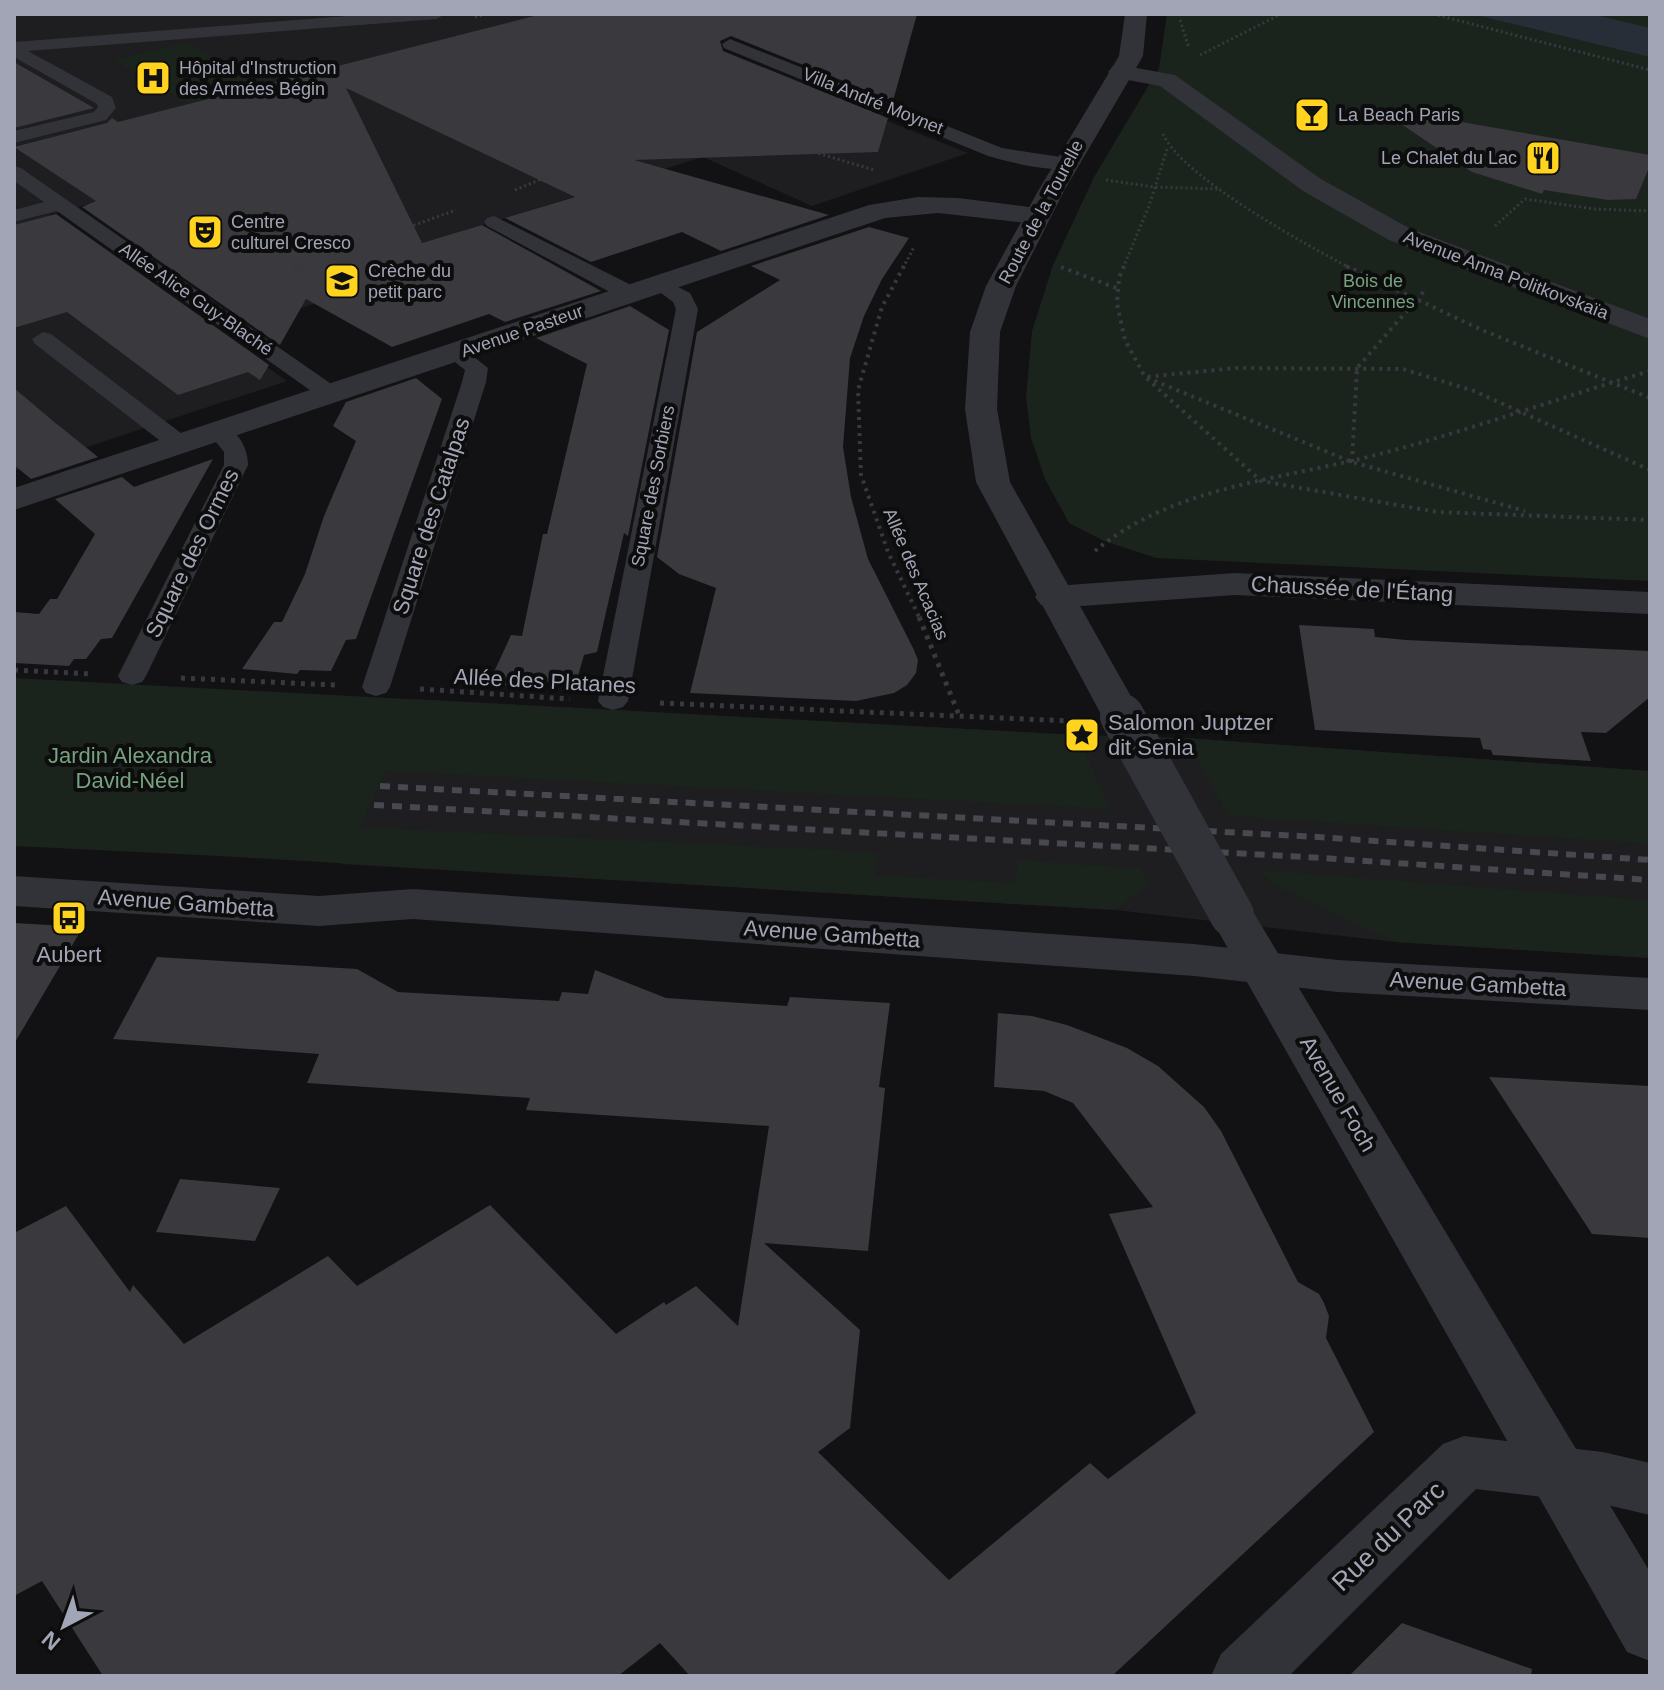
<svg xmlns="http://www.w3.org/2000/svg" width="1664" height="1690" font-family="Helvetica,sans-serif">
<rect width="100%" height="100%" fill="#121113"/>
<!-- built -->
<path fill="#1e1d20" d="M14,14H619L968,153L812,206L703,157L466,230L496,247L288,312L183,179L49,215L287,381L14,471Z
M415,699L1078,735L1185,738L1650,771V958L1395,942L1115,910L342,864Z"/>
<!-- green -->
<path fill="#1b231d" d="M1167,14H1650V581L1156,558L1104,541L1069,523L1045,479L1031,438L1026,397L1032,331L1053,265L1094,177L1159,68Z
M186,43L266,85L190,104L113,60Z
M14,678L1078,735L1110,809L385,771L360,827L860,851L878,853L875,875L1016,883L1017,860L1140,868L1150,884L1115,910L219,856L14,846Z
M1185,738L1650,771V844L1228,816Z
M1261,870L1650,900V958L1395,942L1271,884Z"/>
<!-- water -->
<path fill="#272e38" d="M1472,14H1592L1650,28V57Z"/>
<!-- building -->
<path fill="#39393e" d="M542,14H917L893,101L731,36L720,41L723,51L888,118L878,152L634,160L829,215L721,251L682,232L591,262L505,218L575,197L346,88L422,243L482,225L601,291L505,322L489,314L392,347L306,299L280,345L82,207L96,201L14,147L107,123L112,118L118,122Z
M14,62L94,108L14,128Z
M1376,107L1650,155V165L1636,199L1608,200L1544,190L1542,194L1472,172Z
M56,214L269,365L260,380L248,372L178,395L67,312L14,328V225Z
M869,227L909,238L882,279L864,316L850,358L843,447L851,497L868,559L914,650L918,660L916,673L907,685L894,693L856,701L690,693L716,588L679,574L657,557L697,332L780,280L751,266Z
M630,306L669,330L628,536L624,533L597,652L584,655L576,683L546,682L544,687L488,685L511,635L522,636L543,534H547L587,364L536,338Z
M416,378L442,399L356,639L346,640L331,671L300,670L297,674L242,669L274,622H282L305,574L324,516L356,441L333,426L346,402Z
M14,388L53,421L98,457L31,479L14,465Z
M213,459L112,638L101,639L86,659H74L69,666L14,663V612L39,614L50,599H57L95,534L55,499L122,477L134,487Z
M1299,625L1374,629L1375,637L1406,640L1650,651V697L1606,733L1581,732L1591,761L1493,755L1491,750L1483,749L1480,738L1315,730Z
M14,923L83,927L14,1044Z
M157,957L357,969L398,992L559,1001L562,992L588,994L595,970L666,998L787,1006L790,997L890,1003L879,1087L885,1088L868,1251L764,1243L860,1330L850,1428L818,1452L949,1580L1090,1463L1108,1479L1196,1413L1109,1214L1153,1207L1073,1103L1044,1091L994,1087L998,1013L1032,1016L1067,1025L1127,1048L1158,1066L1204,1107L1221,1131L1298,1282L1319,1294L1324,1303L1329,1316L1326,1338L1374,1432L1112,1676H690L660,1643L618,1676H103L42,1581L14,1596V1233L66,1206L130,1292L133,1285L184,1344L328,1256L357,1286L490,1205L616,1334L664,1302L666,1305L696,1286L738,1326L769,1126L526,1110L530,1098L307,1083L319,1054L113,1039Z
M1489,1077L1650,1086V1238L1592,1234Z
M180,1179L280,1188L255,1241L156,1232Z
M1402,1623L1532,1669L1531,1676H1349Z"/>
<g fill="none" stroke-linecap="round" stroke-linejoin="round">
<!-- path-far2 -->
<path stroke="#383940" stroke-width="3" stroke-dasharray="2 3" stroke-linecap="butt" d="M1433,14L1650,70
M475,17L489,14
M1180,20L1189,48
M1200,55L1281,14
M1163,134C1182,177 1305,244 1350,268
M1106,180L1154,187L1219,189
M515,190L672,125L740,130L874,170
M1495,226L1525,199L1594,209L1650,211
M296,268L456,210
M903,268L914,247
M1123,268L1149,206L1167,149"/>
<!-- path-far1 -->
<path stroke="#383940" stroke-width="4" stroke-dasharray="3 5" stroke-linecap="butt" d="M904,266L882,307L858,390L861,475L888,552L920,619
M1124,266L1119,278L1117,304L1125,340L1145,377L1352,462L1525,511
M1346,266L1482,330L1650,398
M1061,267L1119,289
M247,285L301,266
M1352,462L1357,368L1426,289
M1650,470L1474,391L1403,369L1236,368L1145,377L1261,481L1437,512L1650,520
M1095,551C1175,484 1290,479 1387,452C1476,428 1562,397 1650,371"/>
<!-- path -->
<path stroke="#383940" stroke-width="5" stroke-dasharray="4 6" stroke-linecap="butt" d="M919,617L959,715
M14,670L91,674
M181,678L335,685
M420,689L570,699
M660,703L1070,721"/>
<!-- service -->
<path fill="#323239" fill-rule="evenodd" d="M374,14H445L437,19L28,51L112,97L116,108L106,120L14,143V131L94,112L98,107L97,104L14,57V42Z
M730,39L1002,148L1067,158L1077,164C1064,177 1006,161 988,156L724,48L722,44Z
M14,166L21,168L340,390L344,395L340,400H324L57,211L14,222V210L44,202L14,181Z
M494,216L639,289L642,294L631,300L623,299L487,226L484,222L487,218Z
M660,278L690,293L698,309L628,701L623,707L613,710L603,707L598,701L676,309L673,302L649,284Z
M43,332L51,334L190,440L193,445L190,450H172L35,344L32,339Z
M456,347L464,349L488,368L486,382L390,687L386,693L376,696L366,693L362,687L462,382L465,370L445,354L448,349Z
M220,425C238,429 248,448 248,465L146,676L142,682L132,685L122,682L118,676L224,465V452L208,432L211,427Z"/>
<!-- pedestrian -->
<path fill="#323239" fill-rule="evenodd" d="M1120,65L1175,75L1321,179L1409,228L1650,319V339L1389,240L1303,191L1160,86L1112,77L1108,72L1112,67Z"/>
<!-- minor -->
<path fill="#323239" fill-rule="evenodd" d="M918,197L958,198L1037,208L1047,210L1051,216L1047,222L1037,224L938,213L885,218L14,510V488L869,205Z
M1235,573L1650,592V614L1235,595L1054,608L1041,605L1035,597L1041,589L1054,586Z
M14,876L319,896L413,889L1194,944L1338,960L1650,978V1010L1338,992L1194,976L413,919L319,926L14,906Z
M1464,1436L1603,1452L1650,1463V1515L1603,1504L1476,1489L1289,1676H1211L1221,1654L1443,1444Z"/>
<!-- tertiary -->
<path fill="#323239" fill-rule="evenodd" d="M1125,14H1147L1143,56L1064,191L1016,286L1000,332L997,409L1010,482L1142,716L1136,725L1122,728L1108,725L1102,716L976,482L965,409L970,332L986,286L1038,191L1119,56Z
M1232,900L1248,904L1255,915L1650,1572V1661L1627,1652L1209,915L1216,904Z"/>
<!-- rail -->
<path stroke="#474850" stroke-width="6" stroke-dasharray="10 8" stroke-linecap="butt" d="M380,786L1318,837L1650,860
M374,805L1321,858L1650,880"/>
<!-- tertiary-bridge -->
<path stroke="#323239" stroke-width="44" d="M1122,716L1232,915"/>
</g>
<!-- icons -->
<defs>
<symbol id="hospital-square" viewBox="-11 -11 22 22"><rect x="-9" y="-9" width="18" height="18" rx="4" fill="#ffd31e" stroke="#0d0d0e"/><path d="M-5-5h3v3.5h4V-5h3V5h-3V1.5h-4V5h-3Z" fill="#111"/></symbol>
<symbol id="bar-square" viewBox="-11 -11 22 22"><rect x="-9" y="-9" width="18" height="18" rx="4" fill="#ffd31e" stroke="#0d0d0e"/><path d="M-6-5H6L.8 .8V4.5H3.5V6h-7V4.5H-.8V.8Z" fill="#111"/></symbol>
<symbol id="restaurant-square" viewBox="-11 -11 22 22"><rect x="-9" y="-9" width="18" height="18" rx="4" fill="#ffd31e" stroke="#0d0d0e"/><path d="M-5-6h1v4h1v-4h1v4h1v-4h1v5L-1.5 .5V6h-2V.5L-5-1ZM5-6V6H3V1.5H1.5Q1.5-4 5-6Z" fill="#111"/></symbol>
<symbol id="theatre-square" viewBox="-11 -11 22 22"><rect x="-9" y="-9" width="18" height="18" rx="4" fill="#ffd31e" stroke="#0d0d0e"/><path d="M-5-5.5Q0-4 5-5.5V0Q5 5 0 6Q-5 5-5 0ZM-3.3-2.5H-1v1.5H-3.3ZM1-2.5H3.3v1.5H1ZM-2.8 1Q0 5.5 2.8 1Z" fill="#111"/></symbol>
<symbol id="school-square" viewBox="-11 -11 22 22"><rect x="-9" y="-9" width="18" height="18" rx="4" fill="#ffd31e" stroke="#0d0d0e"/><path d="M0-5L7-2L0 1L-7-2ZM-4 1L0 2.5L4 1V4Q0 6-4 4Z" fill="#111"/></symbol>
<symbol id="sight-square" viewBox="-11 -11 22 22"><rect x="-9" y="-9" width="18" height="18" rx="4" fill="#ffd31e" stroke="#0d0d0e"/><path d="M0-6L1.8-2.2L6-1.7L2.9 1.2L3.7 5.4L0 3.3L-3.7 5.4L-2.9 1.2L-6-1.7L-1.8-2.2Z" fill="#111"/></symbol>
<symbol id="bus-square" viewBox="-11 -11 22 22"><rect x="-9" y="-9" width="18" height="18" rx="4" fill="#ffd31e" stroke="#0d0d0e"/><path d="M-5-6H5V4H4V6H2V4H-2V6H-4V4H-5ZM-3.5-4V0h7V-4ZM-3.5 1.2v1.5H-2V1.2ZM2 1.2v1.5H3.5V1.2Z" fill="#111"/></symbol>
</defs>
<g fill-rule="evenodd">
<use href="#hospital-square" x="133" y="58" width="40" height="40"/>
<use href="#bar-square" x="1292" y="95" width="40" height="40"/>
<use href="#restaurant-square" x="1523" y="138" width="40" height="40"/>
<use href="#theatre-square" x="185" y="212" width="40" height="40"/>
<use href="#school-square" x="322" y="261" width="40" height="40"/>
<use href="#sight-square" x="1062" y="715" width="40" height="40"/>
<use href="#bus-square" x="49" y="898" width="40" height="40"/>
</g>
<g text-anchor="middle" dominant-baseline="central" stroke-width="8" stroke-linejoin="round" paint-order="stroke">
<!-- far-poi labels -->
<g font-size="18" fill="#a2a5b5" stroke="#0d0d0e" text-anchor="start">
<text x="179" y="68">Hôpital d'Instruction<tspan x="179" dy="21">des Armées Bégin</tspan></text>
<text x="1338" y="115">La Beach Paris</text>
<text x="1517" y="158" text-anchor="end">Le Chalet du Lac</text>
<text x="231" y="222">Centre<tspan x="231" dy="21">culturel Cresco</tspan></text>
<text x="368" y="271">Crèche du<tspan x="368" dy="21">petit parc</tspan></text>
</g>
<!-- far-street labels -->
<g font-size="18" fill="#a2a5b5" stroke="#0d0d0e">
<text transform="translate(873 101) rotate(22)">Villa André Moynet</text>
<text transform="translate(1041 212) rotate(-62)">Route de la Tourelle</text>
<text transform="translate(1506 275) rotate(21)">Avenue Anna Politkovskaïa</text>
<text transform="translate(196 299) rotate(35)">Allée Alice Guy-Blaché</text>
<text transform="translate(522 331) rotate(-19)">Avenue Pasteur</text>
<text transform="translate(653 486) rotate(-79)">Square des Sorbiers</text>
<text transform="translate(916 574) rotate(67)">Allée des Acacias</text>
</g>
<!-- far-park labels -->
<g font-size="18" fill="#77a27f" stroke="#0d0d0e">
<text x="1373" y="281">Bois de<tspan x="1373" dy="21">Vincennes</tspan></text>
</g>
<!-- street labels -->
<g font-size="22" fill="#a2a5b5" stroke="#0d0d0e">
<text transform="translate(431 516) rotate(-72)">Square des Catalpas</text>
<text transform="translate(192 553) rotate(-64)">Square des Ormes</text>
<text transform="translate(1352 589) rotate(3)">Chaussée de l'Étang</text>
<text transform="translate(545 681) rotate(3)">Allée des Platanes</text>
<text transform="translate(186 903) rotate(4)">Avenue Gambetta</text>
<text transform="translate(832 934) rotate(4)">Avenue Gambetta</text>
<text transform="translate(1478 984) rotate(3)">Avenue Gambetta</text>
<text transform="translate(1338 1094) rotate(60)">Avenue Foch</text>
</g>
<!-- poi labels -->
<g font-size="22" fill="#a2a5b5" stroke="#0d0d0e" text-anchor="start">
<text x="1108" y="722">Salomon Juptzer<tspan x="1108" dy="25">dit Senia</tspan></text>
<text x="69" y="954" text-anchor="middle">Aubert</text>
</g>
<!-- park labels -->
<g font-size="22" fill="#77a27f" stroke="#0d0d0e">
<text x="130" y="755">Jardin Alexandra<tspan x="130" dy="25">David-Néel</tspan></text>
</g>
<!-- near-street labels -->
<g font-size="26" fill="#a2a5b5" stroke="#0d0d0e">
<text transform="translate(1388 1536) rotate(-44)">Rue du Parc</text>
</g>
</g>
<!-- border -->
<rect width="1664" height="1690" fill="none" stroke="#a2a5b5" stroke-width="32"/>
<!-- north arrow -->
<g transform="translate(64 1626) rotate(221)" stroke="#0d0d0e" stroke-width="6" paint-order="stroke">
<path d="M0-6L14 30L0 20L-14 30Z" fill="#a2a5b5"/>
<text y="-12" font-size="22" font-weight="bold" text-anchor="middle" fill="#a2a5b5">N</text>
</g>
</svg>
